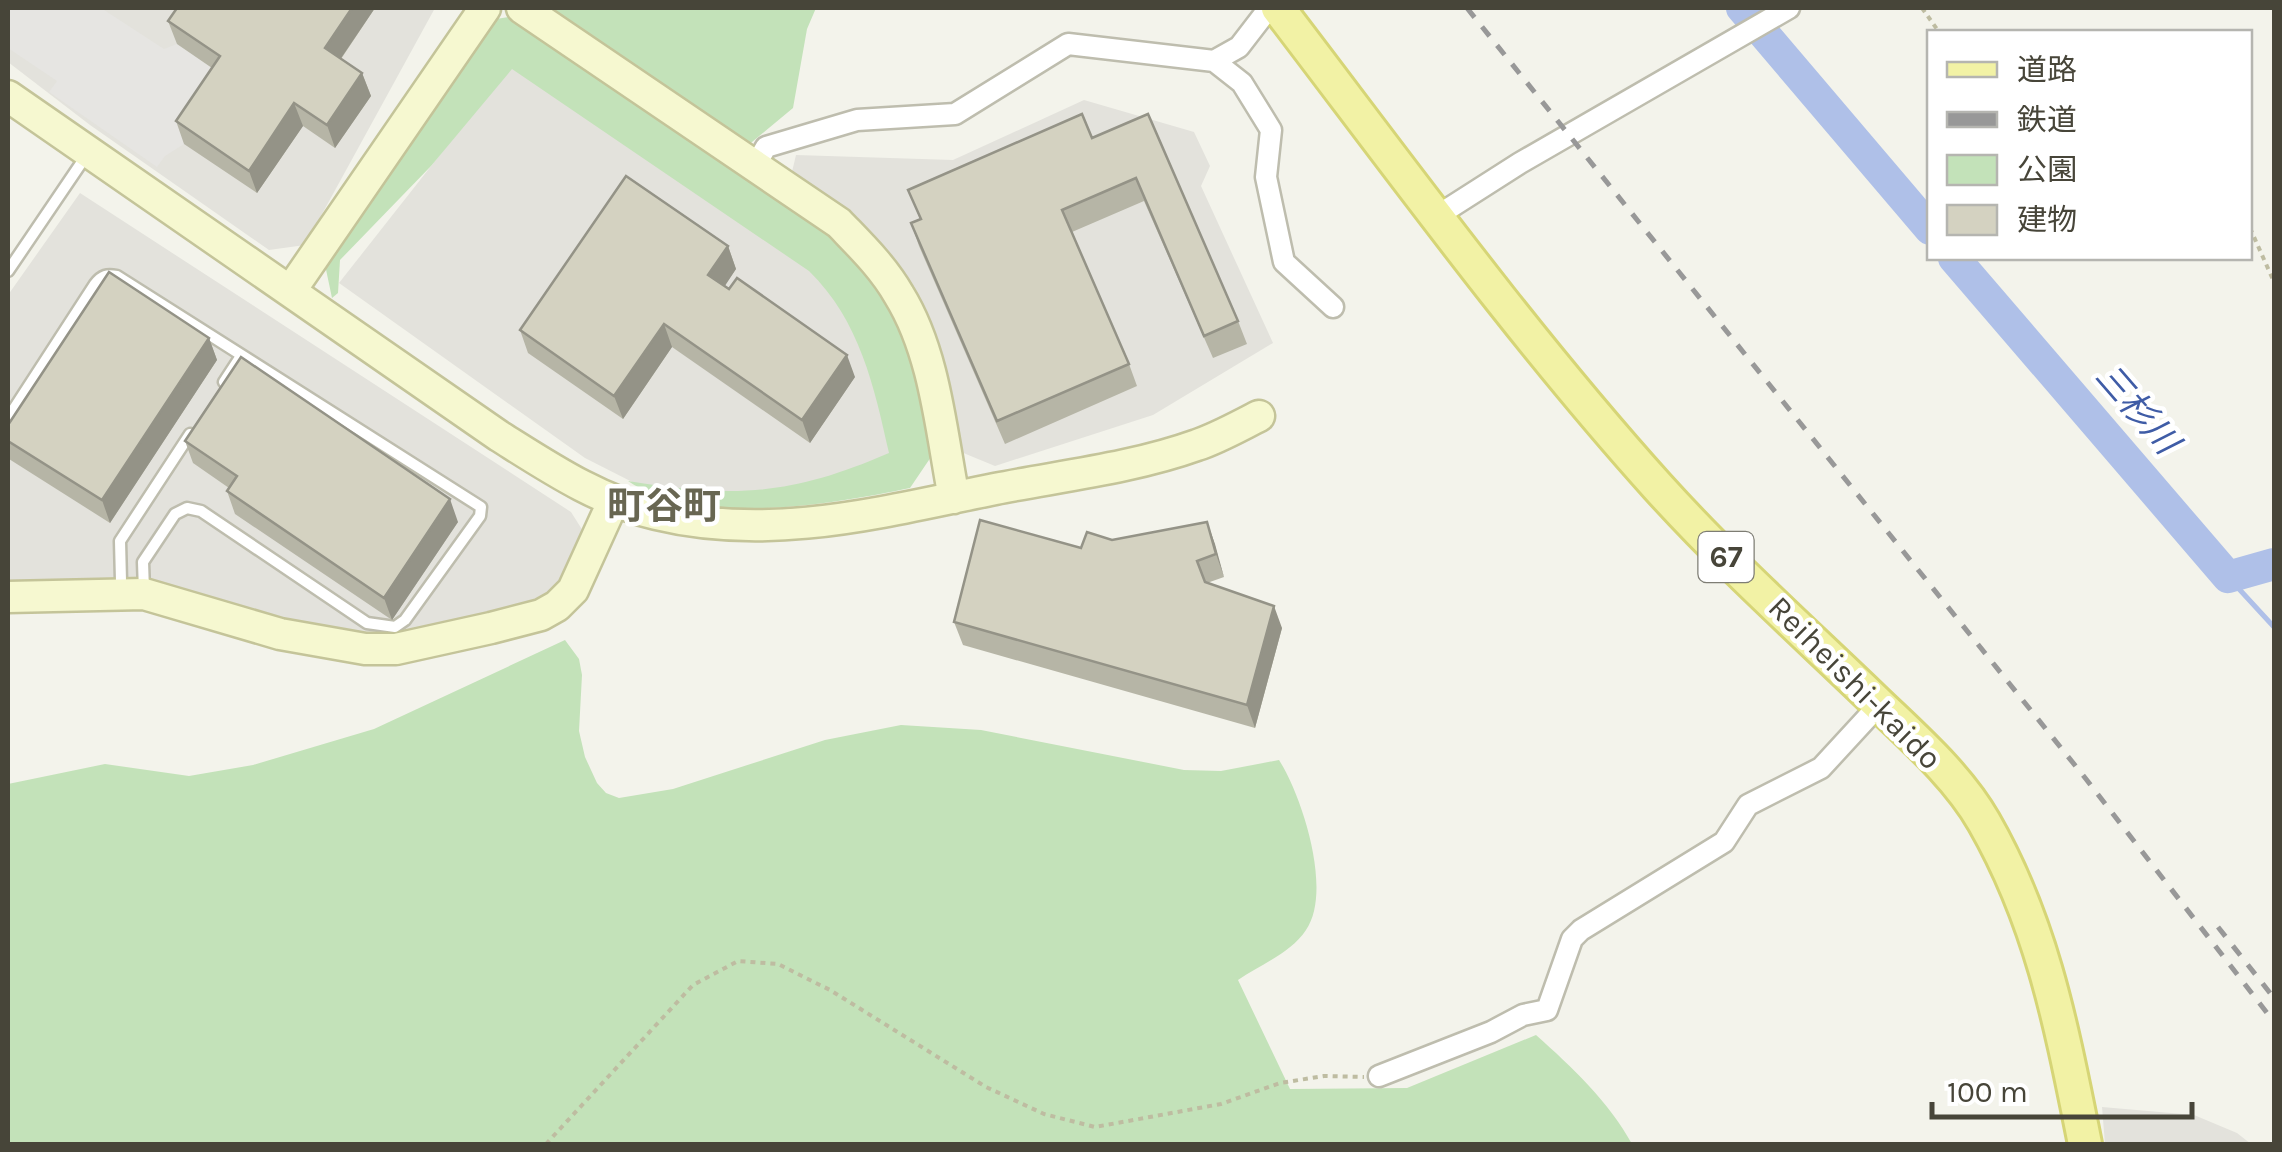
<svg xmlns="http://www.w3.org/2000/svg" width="2282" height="1152" font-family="Karla,'Noto Sans JP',sans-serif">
<rect width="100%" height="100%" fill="#f3f3eb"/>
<!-- industrial -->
<path fill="#e3e2dc" d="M8,8H435L305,245L269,250L90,125L8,62Z
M513,62L817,275L852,316L897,454L817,487L740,498L648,490L585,458L339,283Z
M1084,100L1194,132L1210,166L1201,186L1273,343L1153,415L995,466L961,452L940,353L916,296L888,253L856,218L791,176L796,155L953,160Z
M80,193L571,512L583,531L564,578L552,594L533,606L405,636L371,637L8,584V295Z
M2102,1107L2194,1115L2237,1133L2251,1144H2105Z"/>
<!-- green -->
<path fill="#c3e2b9" d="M545,8H816L807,29L793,108L746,147Z
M514,16L826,228C903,303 913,352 933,454L910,488C833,504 697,528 628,481C733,498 790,496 889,453C874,386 860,321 809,271L512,69L431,166L340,260L338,293L332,298L324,260L490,20Z
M565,640L579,659L582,675L579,731L585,757L597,783L606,793L619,798L673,789L825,740L901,725L981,730L1184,770L1221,771L1279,760C1302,796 1333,891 1306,930C1291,953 1260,965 1238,980L1290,1089L1407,1088L1536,1035C1572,1067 1609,1102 1632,1144H8V784L105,764L189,776L253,765L374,729Z"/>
<!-- parking -->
<path fill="#e6e5e2" d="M8,8H101L164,49L177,44L228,79L184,144L165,156L157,167L49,92L57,81L8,48Z"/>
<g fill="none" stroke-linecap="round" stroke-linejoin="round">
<!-- stream -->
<path stroke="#afc0e8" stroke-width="5" d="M2228,577L2274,627"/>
<!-- river -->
<path stroke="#afc0e8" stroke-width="32" d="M1742,8L1930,229
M1954,258L2228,577L2274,564"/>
<defs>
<path id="lane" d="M8,271L88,153
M224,382L241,356
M8,418L95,284C102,275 107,274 117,276L481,507L480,516L405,620L395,627L367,623L201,511L187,508L175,514L143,562L144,591
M116,589L121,581L120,541L190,434"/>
<path id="street" d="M1214,61L1242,83L1271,130L1266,177L1284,262L1333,307
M755,166L766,147L857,120L955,114L1068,44L1214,61L1239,47L1269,8
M1437,216L1520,163L1789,8
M1379,1076L1491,1032L1523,1015L1547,1010L1572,939L1581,930L1724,842L1748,805L1821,768L1879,705"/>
<path id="secondary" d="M522,8L839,223C861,246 883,267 899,295C935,353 941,431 954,498
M8,96L499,436C550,468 597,500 656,514C771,542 882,512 995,489C1061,476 1133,468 1197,445C1218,438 1239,426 1259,416
M291,290L485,8
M8,597L144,594L280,634L365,649H396L491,628L541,615L557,606L573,590L613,502"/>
<path id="primary" d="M1278,8C1401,169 1522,336 1658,487C1724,560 1797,626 1868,694C1908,733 1956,773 1984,822C2043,925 2062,1030 2085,1144"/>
</defs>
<!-- lane casing -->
<use href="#lane" stroke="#bebdae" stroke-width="15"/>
<!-- street casing -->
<use href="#street" stroke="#bebdae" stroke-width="25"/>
<!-- secondary casing -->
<use href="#secondary" stroke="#c4c499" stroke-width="35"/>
<!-- primary casing -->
<use href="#primary" stroke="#d6d576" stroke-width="38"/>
<!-- path -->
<path stroke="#bebca1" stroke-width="4" stroke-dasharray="5 5" stroke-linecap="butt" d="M1922,8L1939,32
M2250,228L2274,282
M546,1144L693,985L738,961L778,964L830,990L986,1087L1044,1114L1095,1127L1221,1104L1280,1083L1324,1076L1364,1077"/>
<!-- lane -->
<use href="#lane" stroke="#fff" stroke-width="10"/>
<!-- street -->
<use href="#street" stroke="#fff" stroke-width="20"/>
<!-- secondary -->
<use href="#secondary" stroke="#f6f8d0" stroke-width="30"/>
<!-- primary -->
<use href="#primary" stroke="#f2f2a5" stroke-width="32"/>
<!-- rail -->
<path stroke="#989898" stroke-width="5" stroke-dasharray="12 12" stroke-linecap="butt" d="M1467,8L2086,779L2274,1022
M2218,927L2274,998"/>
</g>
<!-- wall -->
<path fill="#b6b5a6" d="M171,8H375L341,59L362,73L371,96L335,148L303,126L257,193L184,144L176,121L212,68L177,44L168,21L175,10Z
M1148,114L1238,321L1247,344L1213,358L1144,201L1072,232L1129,364L1137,386L1005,444L919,246L911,223L920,219L908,190L1092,138Z
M728,246L736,269L724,286L855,377L810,443L672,347L623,419L528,353L520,330Z
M209,338L217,360L110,523L9,459L8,425Z
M185,441L458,522L392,620L235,514L227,491L229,488L193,463Z
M1207,522L1224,577L1207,583L1282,628L1255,728L963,645L954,622L1081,548Z"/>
<!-- shaded-wall -->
<path fill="#949387" d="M352,8H375L333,70L325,48Z
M362,73L371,96L335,148L327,125Z
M294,103L303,126L257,193L249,171Z
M728,246L736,269L717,298L708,275Z
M664,324L672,347L623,419L614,396Z
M209,338L217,360L110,523L102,500Z
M847,355L855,377L810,443L802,420Z
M450,499L458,522L392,620L384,598Z
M1207,522L1215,544L1224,577L1216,554Z
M1274,606L1282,628L1255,728L1247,705Z"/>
<!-- building -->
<path fill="#d4d2c1" stroke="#949387" stroke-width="2.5" d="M177,8H352L325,48L362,73L327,125L294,103L249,171L176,121L220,56L168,21Z
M1082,114L1092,138L1148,114L1238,321L1204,336L1136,178L1062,210L1129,364L997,421L911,223L921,219L908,190Z
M626,176L728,246L708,275L729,289L737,278L847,355L802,420L664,324L614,396L520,330Z
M109,272L209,338L102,500L8,441V425Z
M241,357L450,499L384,598L227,491L237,476L185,441Z
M980,520L1081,548L1087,532L1112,540L1207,522L1216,554L1197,561L1205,582L1274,606L1247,705L954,622Z"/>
<g text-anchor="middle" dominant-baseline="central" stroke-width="9" stroke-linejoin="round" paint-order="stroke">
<!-- shield labels -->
<rect fill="#fff" stroke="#7e7d74" stroke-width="2.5" x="1698.5" y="532" width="55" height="50" rx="8"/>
<g font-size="30" font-weight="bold" fill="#474539">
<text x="1726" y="557">67</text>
</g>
<!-- street labels -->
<g font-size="32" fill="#474539" stroke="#fff">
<text transform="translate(1855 683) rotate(45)">Reiheishi-kaido</text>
</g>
<!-- water labels -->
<g font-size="35" font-style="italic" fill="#3f5ca6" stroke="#fff">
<text transform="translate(2137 409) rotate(49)">三杉川</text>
</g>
<!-- quarter labels -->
<g font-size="38" font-weight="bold" fill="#686652" stroke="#fff">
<text x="664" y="506">町谷町</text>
</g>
</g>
<!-- border -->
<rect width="2282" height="1152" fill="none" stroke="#474539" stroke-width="20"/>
<!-- legend -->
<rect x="1927" y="30" width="325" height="230" fill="#ffffff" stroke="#b5b5b0" stroke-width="2.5"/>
<rect x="1947" y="62" width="50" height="15" fill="#f2f2a5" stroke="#b5b5b0" stroke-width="2.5"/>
<text x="2017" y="80" font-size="30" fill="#474539">道路</text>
<rect x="1947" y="112" width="50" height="15" fill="#989898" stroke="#b5b5b0" stroke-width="2.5"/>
<text x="2017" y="130" font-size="30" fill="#474539">鉄道</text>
<rect x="1947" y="155" width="50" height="30" fill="#c3e2b9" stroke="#b5b5b0" stroke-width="2.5"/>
<text x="2017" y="180" font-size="30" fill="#474539">公園</text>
<rect x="1947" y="205" width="50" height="30" fill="#d4d2c1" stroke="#b5b5b0" stroke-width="2.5"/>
<text x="2017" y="230" font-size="30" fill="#474539">建物</text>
<!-- scale -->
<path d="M1932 1102v15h260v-15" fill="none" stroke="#474539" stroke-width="5"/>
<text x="1947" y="1102" font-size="30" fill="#474539" stroke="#ffffff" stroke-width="8" paint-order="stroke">100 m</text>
</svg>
